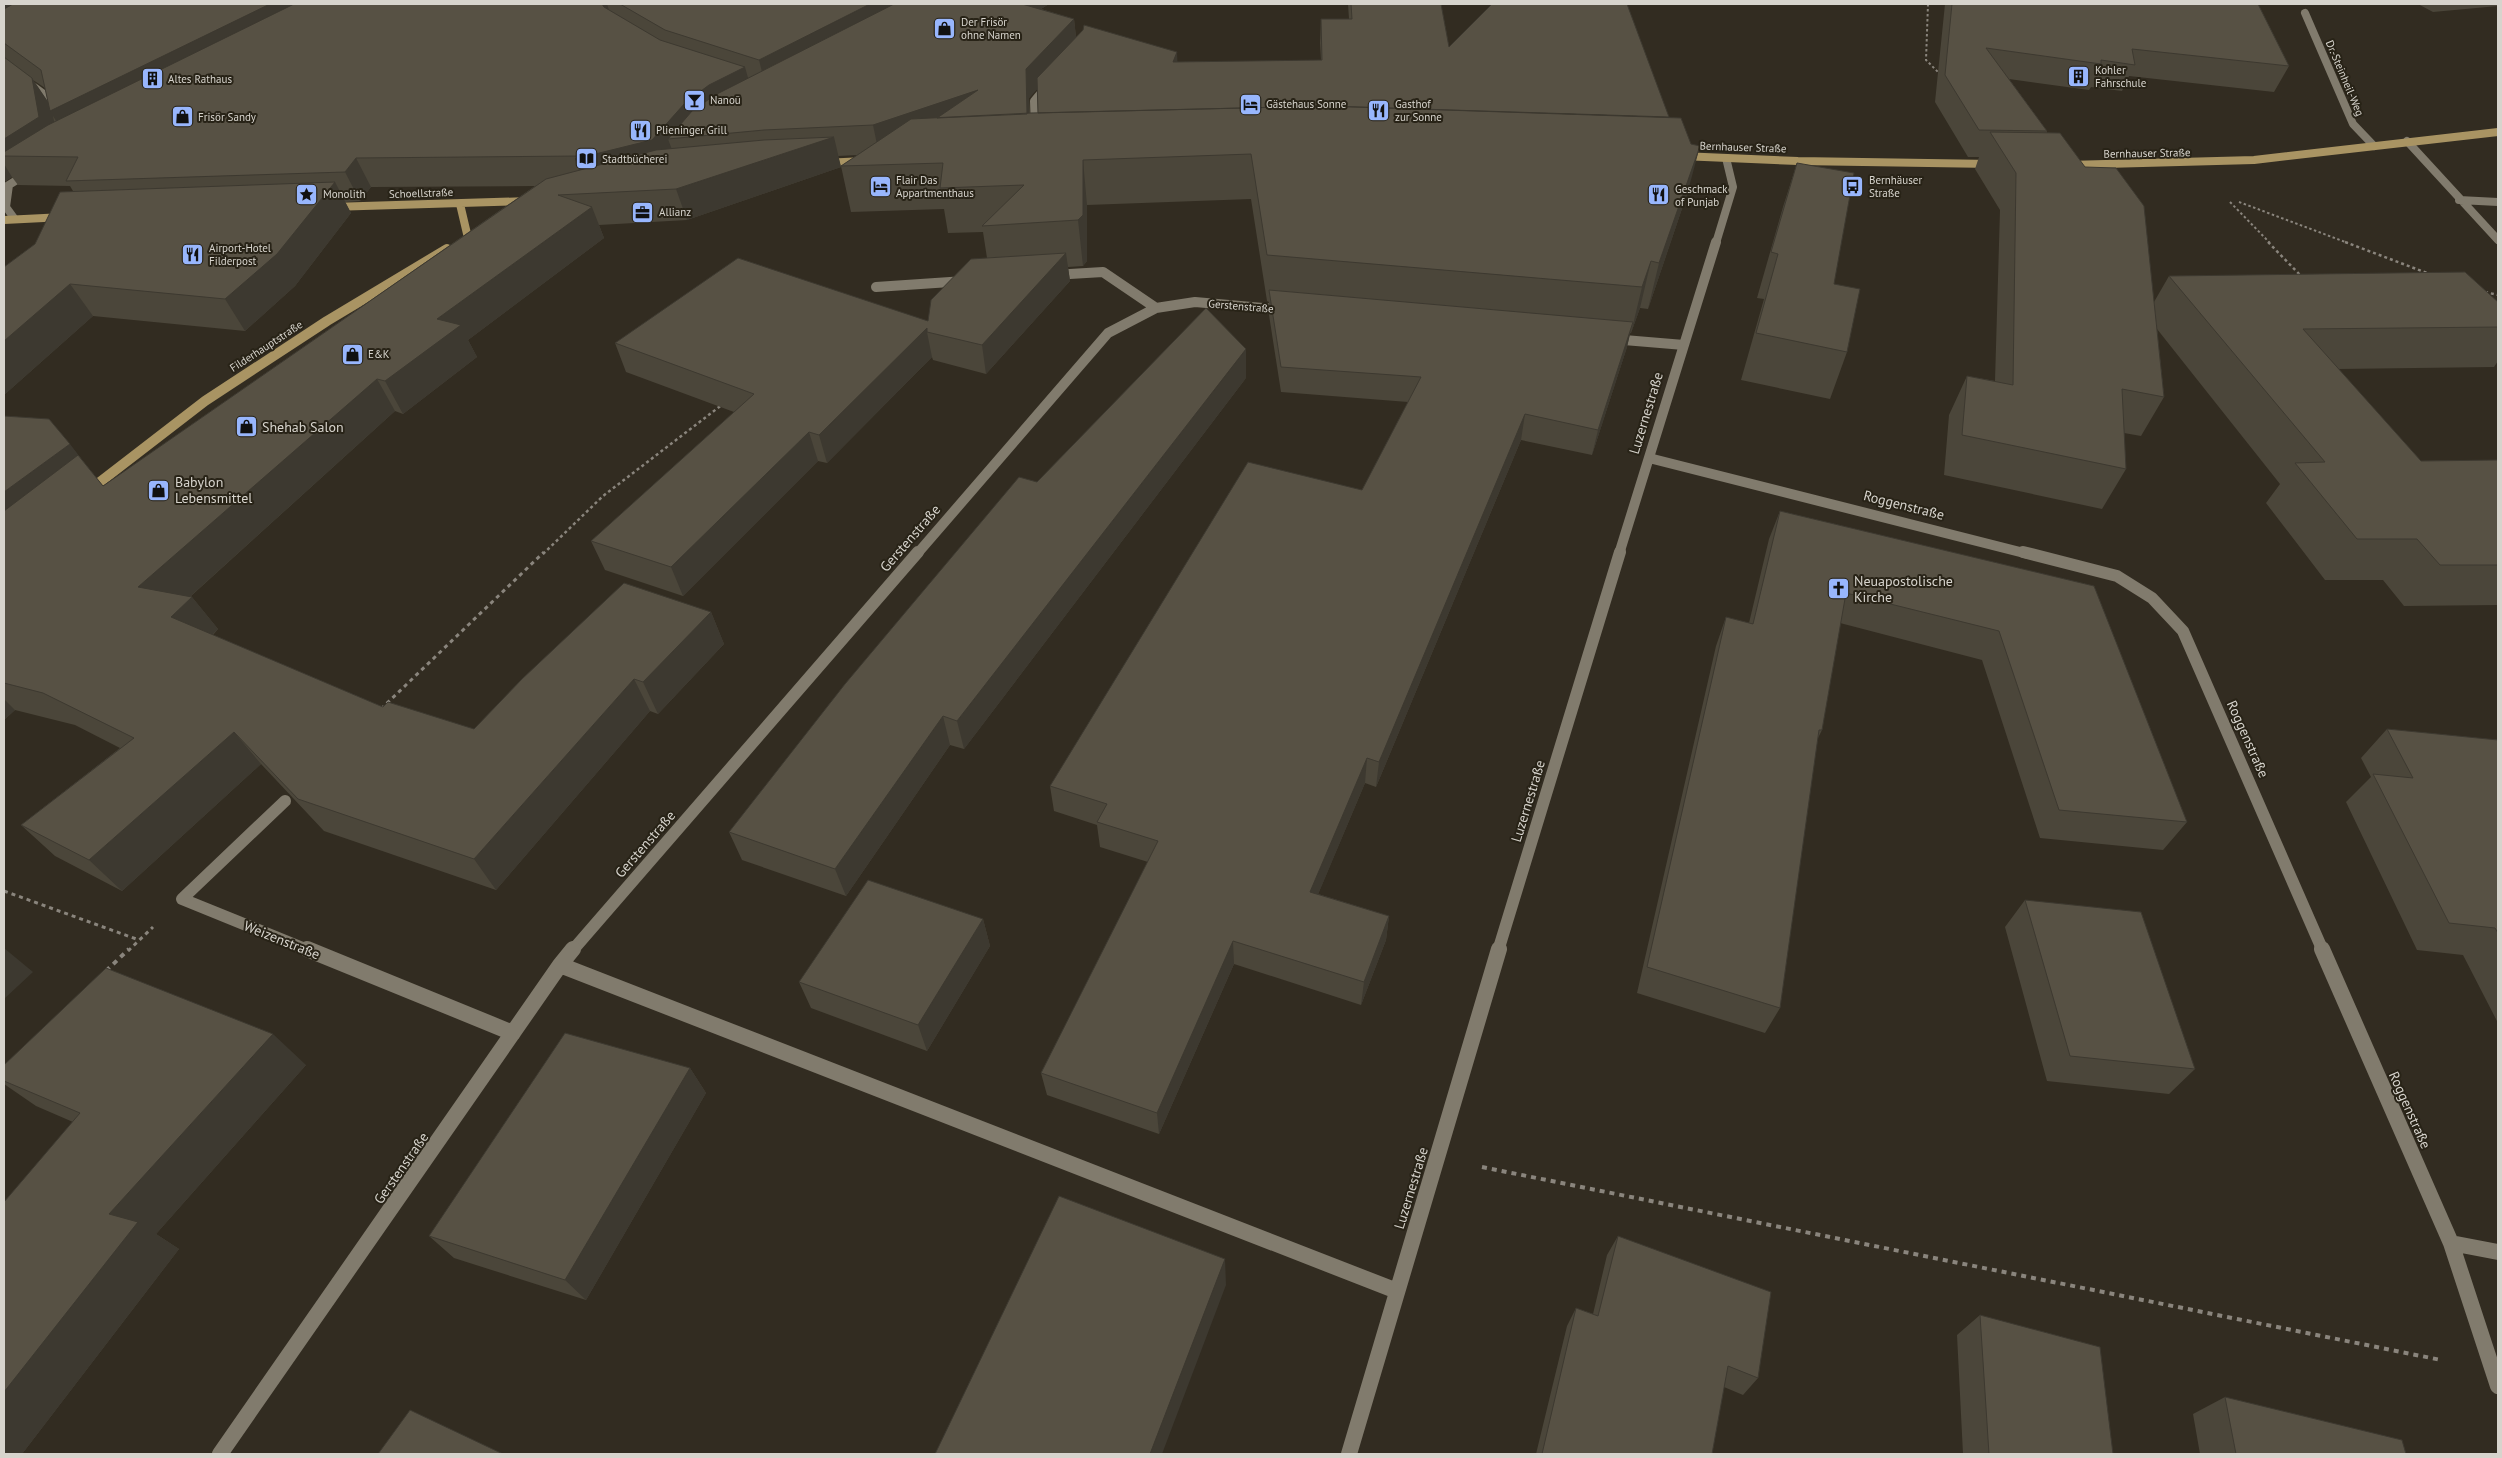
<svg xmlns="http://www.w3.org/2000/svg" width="2502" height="1458" font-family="'PT Sans',sans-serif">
<rect width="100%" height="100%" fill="#322c21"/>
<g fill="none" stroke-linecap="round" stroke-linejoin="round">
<!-- path-far3 -->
<path stroke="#8a857d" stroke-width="2" stroke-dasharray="2.5 2.5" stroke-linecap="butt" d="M1928,4L1926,60L1940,74
M2230,202L2270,243
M2239,202L2348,243"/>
<!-- path-far2 -->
<path stroke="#8a857d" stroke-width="2.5" stroke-dasharray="3 3" stroke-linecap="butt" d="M2268,242L2302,277
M2345,242L2427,273
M2485,292L2498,295
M543,554L603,496L723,404"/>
<!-- path-far1 -->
<path stroke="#8a857d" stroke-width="3" stroke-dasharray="4 4" stroke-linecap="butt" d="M381,709L544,552
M4,891L139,940
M128,951L153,927"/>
<!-- path -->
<path stroke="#8a857d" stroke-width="4" stroke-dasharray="5 5" stroke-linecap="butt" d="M106,971L129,949
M1482,1167L2441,1360"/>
<!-- minor-far3 -->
<path stroke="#817b6d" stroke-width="8" d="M2305,13L2353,124L2374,146
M4,65L56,103L57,109
M1035,129L1034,101L1048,84
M2407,141L2498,240
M9,185L6,207L14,218
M4,188L28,173
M2459,200L2498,202
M1716,243L1733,187L1726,158"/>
<!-- minor-far2 -->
<path stroke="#817b6d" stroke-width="10" d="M1053,275L1103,272L1156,308
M876,287L965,281
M1612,339L1684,345
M1649,458L2028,554
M917,554L1108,333L1156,308L1195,302L1285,310
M1619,554L1716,242"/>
<!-- minor-far1 -->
<path stroke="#817b6d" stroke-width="12" d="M2023,552L2117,576L2152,598L2183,631L2323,951
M285,801L182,899L310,951
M572,951L918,552
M1498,951L1620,552"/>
<!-- minor -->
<path stroke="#817b6d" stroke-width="16" d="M307,949L513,1033
M2322,949L2451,1243L2498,1386
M560,965L1397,1291
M2451,1243L2498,1252
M220,1454L560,965L573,949
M1349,1454L1499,949"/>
<!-- major-far1 -->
<path stroke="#a99463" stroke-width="8" d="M1681,156L1798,161L1993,164
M824,163L864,161
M2068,165L2254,160L2498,132
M460,204L468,238
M331,207L529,201
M4,220L64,217"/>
<!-- major -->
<path stroke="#a99463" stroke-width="10" d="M87,492L205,401L327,321L447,249"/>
</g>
<!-- wall -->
<path fill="#4b463a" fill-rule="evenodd" d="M4,4H1049L1041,9L1074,19L1076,37L1178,62L1321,60L1320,43L1321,19H1349L1348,4H1441L1449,47L1688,191L1648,309L1640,308L1631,333H1630L1627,347L1592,455L1521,440L1376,787L1365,783L1318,894L1389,916L1386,940L1361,1005L1234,964L1159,1134L1047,1095L1041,1073L1148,862L1100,847L1097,825L1054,811L1050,786L1362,490L1408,402L1281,392L1269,315V302L1267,301L1251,199L1087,205V261L1083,266L1068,267L1070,281L986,374L933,360L932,357L827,463L818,461L683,596L605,570L591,541L734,412L626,372L615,343L928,321L987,258L983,232L948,233L944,209L851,212L841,166L858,155L838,156L841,167L687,220L599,225L604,238L468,340L477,357L403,414L395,411L191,596L218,629L213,635L383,707L474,729L711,612L724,644L658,714L650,711L496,890L324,831L261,764L122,891L55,856L21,825L120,748L75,725L15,710L4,720V416L49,419L103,486L535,186L371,187L360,201L345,202L351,213L295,286L245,331L93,316L4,395V267L35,244L73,191L70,186L18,185L12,177L4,182ZM33,80L45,88L48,102ZM1037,89L1038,113H1030L1029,98Z
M1945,4H2258L2289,66L2274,92L2129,76L2122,91L2091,87L2089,90L2009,79L2047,131V133L2154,302L2169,276L2498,302V361L2494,367L2338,369L2421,461L2498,460V605L2404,606L2383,580H2325L2266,503L2280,484L2157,329L2164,397L2141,436L2124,433L2126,469L2102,509L1944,475L1949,415L1967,376L1995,381L2000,210L1975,169L1979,157H1968L1935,102Z
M2418,4H2498V6L2433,12Z
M1797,163L1834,284L1847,352L1830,399L1741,380L1764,299L1757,298L1783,207Z
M1246,378L964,749L950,745L846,896L742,860L729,832L1037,482Z
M1780,511L2094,586L2187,822L2163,850L2040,838L1982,660L1840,623L1822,730L1817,740L1780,1008L1765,1033L1637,993L1716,646L1726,617L1749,623L1769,539Z
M2387,729L2498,740V1023L2463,955L2417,950L2346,802L2371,777L2361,758Z
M2025,900L2195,1069L2169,1094L2047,1081L2005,927Z
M983,919L990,946L927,1051L811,1008L799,982Z
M4,1065H306L156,1234L179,1249L22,1454H4L73,1122L36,1106L4,1084Z
M690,1068L706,1093L586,1300L454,1258L429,1236Z
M1618,1236L1758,1378L1743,1395L1724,1387L1712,1454H1536L1567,1326L1576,1308L1593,1314L1607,1255Z
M1980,1315L2113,1454H1963L1957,1335Z
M2225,1397L2406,1454H2200L2193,1414Z"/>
<!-- shaded-wall -->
<path fill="#3d3930" d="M4,4H51L4,35Z
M270,4H338L69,141L53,116L59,146L4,156V139L32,78L51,106Z
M602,4H607L614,25Z
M870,4H929L766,88L759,60Z
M1009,4H1049L1012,27Z
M1074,19L1077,46L1029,98L1030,147L1027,117L1026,69Z
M1177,52L1178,76L1173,62Z
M745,67L753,96L668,139L674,155L586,189L575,159L685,103L709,85Z
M978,90L931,122L879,154L873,125Z
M834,137L841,167L687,220L676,189Z
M1700,146L1688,191L1648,309L1659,263Z
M356,158L371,187L360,201L345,172Z
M1083,160L1087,205V261L1083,266L1078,220Z
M4,164L12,177L4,182Z
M335,182L351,213L295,286L245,331L225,299Z
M592,207L604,238L468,340L477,357L403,414L385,381L437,319Z
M1066,253L1070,281L986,374L982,345Z
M1651,261L1640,308L1631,333L1642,287Z
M70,284L93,316L4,395V341Z
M1633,322L1627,347L1592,455L1598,430Z
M927,328V332L932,357L827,463L819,435Z
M1246,349V378L964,749L957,721Z
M377,379L395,411L164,620L138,587Z
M1525,414L1521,440L1376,787L1379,762Z
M809,432L818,461L683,596L671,567Z
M70,444L95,477L4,546V492Z
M192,597L218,629L198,649L171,617Z
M711,612L724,644L658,714L643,682Z
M634,679L650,711L496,890L474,859Z
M4,699L15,710L4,720Z
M943,716L950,745L846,896L835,869Z
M234,732L261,764L122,891L89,860Z
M1367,758L1365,783L1309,916L1310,892Z
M1389,916L1386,940L1361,1005L1364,982Z
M983,919L990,946L927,1051L918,1025Z
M1233,941L1234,964L1159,1134L1157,1113Z
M4,948L33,972L4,999Z
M273,1034L306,1065L156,1234L179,1249L22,1454H4V1392L109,1214Z
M690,1068L706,1093L586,1300L565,1280Z
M1225,1259L1226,1285L1162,1454H1150Z"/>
<!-- building -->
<path fill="#575144" stroke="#3d3930" d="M13,4H270L50,111L41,70L4,43V9Z
M294,4H602L604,7L660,40L745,67L709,85L685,103L652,140L575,159L579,156L356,158L345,172L66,181L78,157L4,156V152L48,125Z
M620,4H870L759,60L665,30Z
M894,4H1022L1074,19L1026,69L1027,114L937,118L978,90L873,125L764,130L668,139L692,111L715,95Z
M1351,4H1441L1449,47L1492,4H1627L1669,117L1326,106L1038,113L1037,78L1083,30L1084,25L1177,52L1173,62L1322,60L1321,19H1352Z
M1952,4H2258L2289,66L2132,49L2135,65L2101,60V64L1986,48L2047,131L1979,130L1945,75Z
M4,57L32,78L39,117L4,139Z
M1326,106L1681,118L1691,144L1700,146L1659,263L1651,261L1642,287L1267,255L1251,154L1083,160V215L1078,220L982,226L1024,185L940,188L943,163L841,166L911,119L1031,113Z
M1990,132L2060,133L2085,167L2116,168L2144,206L2164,397L2122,389L2126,469L1962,435L1967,376L2013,385L2016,173Z
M834,137L676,189L558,195L592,207L437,319L461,325L385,381L377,379L138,587L192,597L171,617L383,707L388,702L474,729L522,679L624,583L711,612L643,682L634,679L474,859L298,799L234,732L89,860L21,825L134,738L43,693L4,683V511L78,455L103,486L546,179L656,150L764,140Z
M1797,163L1854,173L1834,284L1860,289L1847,352L1756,333L1778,254L1771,252Z
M335,182L277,254L225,299L70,284L4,341V267L35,244L60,192Z
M1066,253L982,345L927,332V328L819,435L809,432L671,567L591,541L754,394L615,343L738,258L928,321L931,300L971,259Z
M2465,272L2498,302V327L2303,329L2421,461L2498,460V565H2440L2417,539H2357L2295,463L2325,462L2169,276Z
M1269,290L1633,322L1598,430L1525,414L1379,762L1367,758L1310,892L1389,916L1364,982L1233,941L1157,1113L1041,1073L1158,841L1097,822L1107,804L1050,786L1248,462L1362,490L1421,377L1281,367Z
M1206,308L1246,349L957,721L943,716L835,869L729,832L845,684L1019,477L1037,482Z
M4,416L49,419L70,444L4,492Z
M1780,511L2094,586L2187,822L2059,810L1999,631L1846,593L1822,730H1819L1780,1008L1647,967L1726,617L1753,624Z
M2387,729L2498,740V933L2495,928L2449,923L2373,774L2413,778Z
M868,880L983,919L918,1025L799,982Z
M2025,900L2141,912L2195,1069L2070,1056Z
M106,968L273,1034L109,1214L138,1222L4,1392V1202L80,1113L4,1081V1065Z
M565,1033L690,1068L565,1280L429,1236Z
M1059,1196L1225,1259L1150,1454H935Z
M1618,1236L1771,1292L1758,1378L1728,1366L1712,1454H1542L1576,1308L1598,1316Z
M1980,1315L2100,1347L2113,1454H1989Z
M2225,1397L2402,1440L2406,1454H2236Z
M410,1410L503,1454H378Z"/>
<!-- icons -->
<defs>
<symbol id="shop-square" viewBox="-11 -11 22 22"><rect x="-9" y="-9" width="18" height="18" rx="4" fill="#98b6fd" stroke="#282317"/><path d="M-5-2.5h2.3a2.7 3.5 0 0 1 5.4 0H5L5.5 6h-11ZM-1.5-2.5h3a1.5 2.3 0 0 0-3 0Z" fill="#111"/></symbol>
<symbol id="building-square" viewBox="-11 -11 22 22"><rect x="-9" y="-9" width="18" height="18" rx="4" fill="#98b6fd" stroke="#282317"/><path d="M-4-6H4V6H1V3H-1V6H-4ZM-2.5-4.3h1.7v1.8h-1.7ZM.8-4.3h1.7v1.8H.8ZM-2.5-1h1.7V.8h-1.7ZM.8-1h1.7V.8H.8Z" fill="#111"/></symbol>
<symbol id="bar-square" viewBox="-11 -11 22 22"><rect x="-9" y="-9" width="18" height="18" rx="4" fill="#98b6fd" stroke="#282317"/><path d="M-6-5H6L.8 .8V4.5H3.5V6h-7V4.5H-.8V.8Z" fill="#111"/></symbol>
<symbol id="hotel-square" viewBox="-11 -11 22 22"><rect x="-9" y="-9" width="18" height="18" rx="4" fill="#98b6fd" stroke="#282317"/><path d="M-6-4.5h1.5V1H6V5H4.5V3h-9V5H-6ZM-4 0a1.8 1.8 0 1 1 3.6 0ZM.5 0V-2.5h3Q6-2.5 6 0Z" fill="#111"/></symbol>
<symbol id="restaurant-square" viewBox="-11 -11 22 22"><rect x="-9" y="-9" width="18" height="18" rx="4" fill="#98b6fd" stroke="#282317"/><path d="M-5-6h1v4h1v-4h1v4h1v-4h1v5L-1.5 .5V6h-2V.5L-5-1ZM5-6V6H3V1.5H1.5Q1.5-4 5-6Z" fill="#111"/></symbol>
<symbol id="library-square" viewBox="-11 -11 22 22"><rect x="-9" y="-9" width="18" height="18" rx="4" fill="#98b6fd" stroke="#282317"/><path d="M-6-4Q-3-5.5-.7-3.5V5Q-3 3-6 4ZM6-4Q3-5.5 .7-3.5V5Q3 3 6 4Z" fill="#111"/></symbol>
<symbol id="bus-square" viewBox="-11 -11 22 22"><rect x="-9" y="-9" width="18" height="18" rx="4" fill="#98b6fd" stroke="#282317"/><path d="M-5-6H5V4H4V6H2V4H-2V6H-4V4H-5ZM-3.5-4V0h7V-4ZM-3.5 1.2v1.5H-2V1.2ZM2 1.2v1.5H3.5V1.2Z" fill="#111"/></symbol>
<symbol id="sight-square" viewBox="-11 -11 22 22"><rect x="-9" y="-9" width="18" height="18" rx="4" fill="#98b6fd" stroke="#282317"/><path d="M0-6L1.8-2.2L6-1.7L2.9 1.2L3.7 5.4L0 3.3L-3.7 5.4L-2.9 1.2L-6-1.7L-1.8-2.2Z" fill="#111"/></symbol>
<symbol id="office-square" viewBox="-11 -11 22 22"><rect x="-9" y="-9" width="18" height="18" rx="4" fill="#98b6fd" stroke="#282317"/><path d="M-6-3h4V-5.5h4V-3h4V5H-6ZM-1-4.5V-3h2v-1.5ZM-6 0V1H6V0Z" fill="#111"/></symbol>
<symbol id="church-square" viewBox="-11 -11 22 22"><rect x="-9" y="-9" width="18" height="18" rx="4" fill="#98b6fd" stroke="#282317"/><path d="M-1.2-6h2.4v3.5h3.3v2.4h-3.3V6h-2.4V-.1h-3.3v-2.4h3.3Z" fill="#111"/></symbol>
</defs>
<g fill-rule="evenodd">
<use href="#shop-square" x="932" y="16" width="25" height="25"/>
<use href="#building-square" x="2066" y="64" width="25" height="25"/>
<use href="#building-square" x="140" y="66" width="25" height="25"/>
<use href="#bar-square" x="682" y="88" width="25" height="25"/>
<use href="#hotel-square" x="1238" y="92" width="25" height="25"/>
<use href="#restaurant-square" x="1366" y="98" width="25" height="25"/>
<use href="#shop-square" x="170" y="104" width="25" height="25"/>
<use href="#restaurant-square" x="628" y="118" width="25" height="25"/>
<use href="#library-square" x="574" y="146" width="25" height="25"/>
<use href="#hotel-square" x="868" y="174" width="25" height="25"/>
<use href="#bus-square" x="1840" y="174" width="25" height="25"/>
<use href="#sight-square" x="294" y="182" width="25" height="25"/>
<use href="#restaurant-square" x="1646" y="182" width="25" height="25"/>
<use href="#office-square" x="630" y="200" width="25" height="25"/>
<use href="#restaurant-square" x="180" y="242" width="25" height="25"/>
<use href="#shop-square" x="340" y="342" width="25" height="25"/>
<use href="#shop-square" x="234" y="414" width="25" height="25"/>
<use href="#shop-square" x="146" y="478" width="25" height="25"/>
<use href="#church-square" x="1826" y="576" width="25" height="25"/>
</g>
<g text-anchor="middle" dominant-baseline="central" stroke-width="4" stroke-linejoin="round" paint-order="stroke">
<!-- far-poi labels -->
<g font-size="11" fill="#d7d4cd" stroke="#282317" text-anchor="start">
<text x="961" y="22">Der Frisör<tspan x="961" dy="13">ohne Namen</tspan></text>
<text x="2095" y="70">Kohler<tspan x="2095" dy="13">Fahrschule</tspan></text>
<text x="168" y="79">Altes Rathaus</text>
<text x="710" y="100">Nanoū</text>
<text x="1266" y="104">Gästehaus Sonne</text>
<text x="1395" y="104">Gasthof<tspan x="1395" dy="13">zur Sonne</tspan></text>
<text x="198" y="117">Frisör Sandy</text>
<text x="656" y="130">Plieninger Grill</text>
<text x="602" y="159">Stadtbücherei</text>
<text x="896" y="180">Flair Das<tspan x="896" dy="13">Appartmenthaus</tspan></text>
<text x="1869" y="180">Bernhäuser<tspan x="1869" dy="13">Straße</tspan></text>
<text x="1675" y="189">Geschmack<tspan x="1675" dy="13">of Punjab</tspan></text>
<text x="323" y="194">Monolith</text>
<text x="659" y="212">Allianz</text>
<text x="209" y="248">Airport-Hotel<tspan x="209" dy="13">Filderpost</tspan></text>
<text x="368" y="354">E&amp;K</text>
</g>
<!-- far-street labels -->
<g font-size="11" fill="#d7d4cd" stroke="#282317">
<text transform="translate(2345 78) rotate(67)">Dr.-Steinheil-Weg</text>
<text transform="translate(1743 147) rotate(2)">Bernhauser Straße</text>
<text transform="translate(2147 153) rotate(-1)">Bernhauser Straße</text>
<text transform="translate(421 193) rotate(-2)">Schoellstraße</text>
<text transform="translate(1241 306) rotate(5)">Gerstenstraße</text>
<text transform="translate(266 346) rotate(-33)">Filderhauptstraße</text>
</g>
<!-- street labels -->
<g font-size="14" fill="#d7d4cd" stroke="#282317">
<text transform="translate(1646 413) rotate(-73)">Luzernestraße</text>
<text transform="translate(1904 505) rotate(14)">Roggenstraße</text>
<text transform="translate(910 538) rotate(-49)">Gerstenstraße</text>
<text transform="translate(2248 739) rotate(66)">Roggenstraße</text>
<text transform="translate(1528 801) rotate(-73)">Luzernestraße</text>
<text transform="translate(645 844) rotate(-49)">Gerstenstraße</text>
<text transform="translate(282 940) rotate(22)">Weizenstraße</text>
<text transform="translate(2410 1110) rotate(66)">Roggenstraße</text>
<text transform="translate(401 1168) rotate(-55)">Gerstenstraße</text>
<text transform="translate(1411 1188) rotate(-73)">Luzernestraße</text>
</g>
<!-- poi labels -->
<g font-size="14" fill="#d7d4cd" stroke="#282317" text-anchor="start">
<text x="262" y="427">Shehab Salon</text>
<text x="175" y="482">Babylon<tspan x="175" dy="16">Lebensmittel</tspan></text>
<text x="1854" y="581">Neuapostolische<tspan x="1854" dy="16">Kirche</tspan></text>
</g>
</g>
<!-- border -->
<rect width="2502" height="1458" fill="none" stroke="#d7d4cd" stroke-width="10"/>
</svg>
